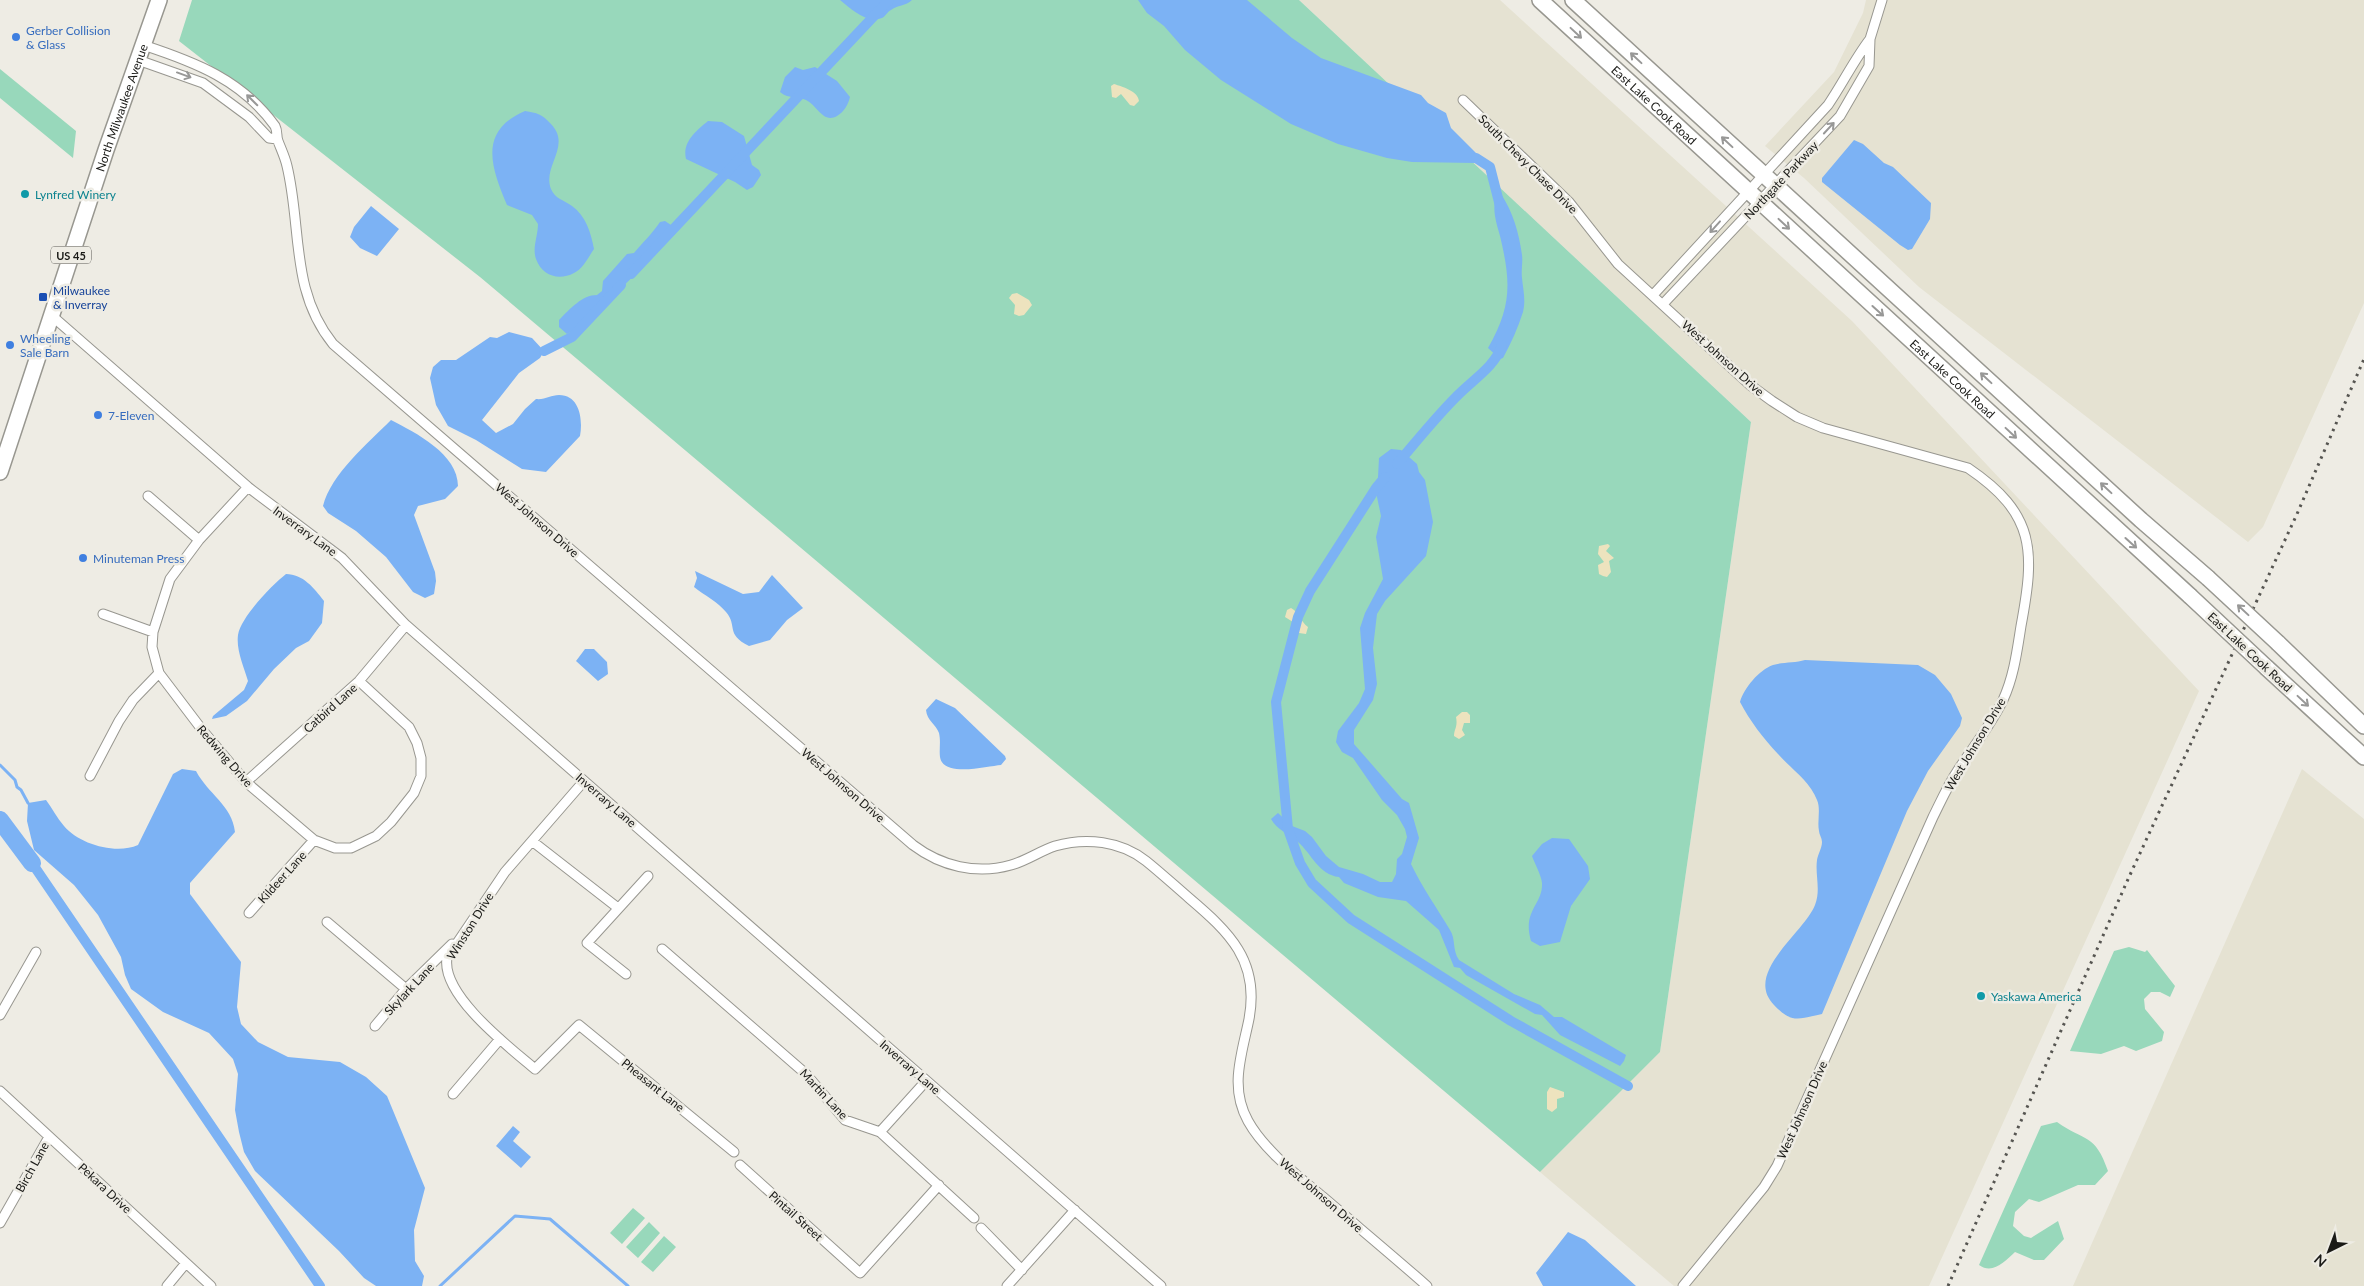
<svg xmlns="http://www.w3.org/2000/svg" width="2364" height="1286" font-family="Lato,sans-serif">
<rect width="100%" height="100%" fill="#eeece4"/>
<!-- built -->
<path fill="#e5e2d2" d="M1299,0H1500L1852,321L2199,691L1929,1286H1674L1540,1172L1660,1052L1751,422Z
M1866,0H2364V303L2263,527L2248,542L1919,287L1804,178L1765,146L1834,72L1863,13Z
M2302,769L2364,819V1286H2073Z"/>
<!-- green -->
<path fill="#98d8bb" d="M192,0H1299L1751,422L1660,1052L1540,1172L480,277L179,41Z
M0,69L76,131L73,158L0,98Z
M2129,947L2145,952L2147,950L2175,986L2170,997L2160,992H2151L2144,999L2145,1009L2164,1032L2162,1041L2136,1051L2124,1046L2101,1054L2070,1051L2114,951Z
M2057,1122C2085,1142 2095,1133 2108,1171L2095,1185H2078L2039,1202L2029,1199L2015,1212L2013,1226L2024,1236L2031,1238L2058,1221L2064,1239L2044,1260H2034L2015,1252C2005,1261 1993,1275 1979,1265L2041,1126Z
M633,1208L645,1218L622,1244L610,1233Z
M649,1222L660,1233L638,1258L626,1247Z
M664,1236L676,1247L653,1272L641,1262Z"/>
<!-- sand -->
<path fill="#ede3be" d="M1114,84C1123,87 1138,91 1139,101L1134,106L1130,105L1121,94L1116,98L1112,97L1111,86Z
M1017,293L1029,300L1032,305L1024,315L1019,316L1014,314L1015,305L1009,298L1012,294Z
M1608,544L1610,546L1606,551L1614,558L1609,561L1611,572L1607,577L1603,576L1599,574L1598,565L1604,562L1598,554L1599,546Z
M1291,608C1299,612 1300,621 1308,627L1306,634L1299,633L1293,622L1285,617L1287,610Z
M1462,712H1467L1470,715V723H1464L1462,730L1465,735L1459,739L1454,736C1454,729 1458,727 1456,717Z
M1550,1087L1564,1092V1097L1557,1099V1108L1552,1112L1547,1109V1092Z"/>
<!-- water -->
<path fill="#7cb2f4" d="M840,0H912C906,6 897,5 891,10C887,12 886,16 882,18C867,24 851,9 840,0Z
M1138,0H1247L1292,38L1321,58L1421,95L1428,103L1446,113L1451,128L1477,154L1475,163L1412,162L1387,158L1338,144L1291,124L1221,80L1185,50L1164,26L1147,13Z
M795,67L803,70L815,67L837,81L850,97C848,105 844,112 837,116C823,124 817,105 806,100C797,96 788,99 780,92L785,77Z
M525,111C537,113 542,114 551,124C572,146 542,166 551,189C555,199 564,200 572,206C586,216 591,233 594,249C589,256 583,269 574,273C559,281 542,276 536,259C532,248 538,236 538,224L532,215L507,205C491,167 478,131 525,111Z
M708,121L722,122L744,136L752,165L759,170L761,175L753,187L747,190L735,182L686,159C682,142 696,131 708,121Z
M1854,140L1863,144L1884,163L1893,167L1931,203L1930,219L1912,249L1908,250L1900,245L1822,182V178Z
M1501,194C1513,212 1519,233 1522,255C1523,262 1521,270 1522,278C1523,289 1526,300 1523,312C1518,328 1511,343 1503,358L1500,359L1488,348C1512,306 1511,282 1500,236C1496,221 1492,211 1496,195Z
M371,206L399,229L377,256L360,248L350,237L354,227Z
M665,221L671,225L675,234L653,256H645L639,262L641,269L616,293L609,294L603,301L605,307L598,315L567,334L559,327V320C570,309 582,295 597,295L602,291L603,281L627,254L634,253C643,242 652,234 660,222Z
M509,332L532,338L544,351L540,358L519,373L482,420L496,433L513,424L525,409L536,399C545,400 551,395 559,395C580,395 583,420 580,436L546,472L522,469L476,440L448,426L436,405L430,378L433,367L441,360H456L490,337L497,338Z
M391,420C416,433 458,454 458,486L445,499L418,506L414,515L435,572L436,581L434,594L425,598L413,592L386,557L356,531L328,513L323,506C331,474 368,443 391,420Z
M1391,449L1401,450L1417,464L1419,472L1425,480L1433,522L1426,556L1385,601L1377,614L1373,648L1377,684L1373,700L1354,730V744L1402,799L1409,803L1419,838L1411,864C1422,887 1437,908 1450,930C1456,939 1452,950 1459,960L1514,994L1540,1005L1554,1017H1562L1626,1055L1624,1061L1620,1066L1560,1035L1542,1015L1535,1014L1466,975L1460,968L1454,967L1439,930L1406,901L1378,897L1344,883L1339,877C1319,875 1311,853 1298,842C1288,833 1277,830 1271,819L1278,813L1292,826L1305,831L1312,837L1326,856L1339,867L1363,874L1380,882H1392L1396,874L1397,859L1402,854L1407,837L1405,829L1397,815L1382,800L1353,758L1342,752L1336,742L1338,731L1359,703L1365,689L1360,628L1365,613L1383,579L1376,537L1381,516L1377,497L1379,458Z
M695,571L743,594L759,592L772,575L803,608L787,620L770,640L749,646C725,634 738,626 726,612C718,602 704,595 694,587L697,578Z
M286,574C303,574 314,588 324,601L322,623L309,641L296,648L274,669L247,701L226,716L212,719L213,716L244,690L248,681C244,667 236,650 238,635C241,617 272,585 286,574Z
M585,649H594L607,662L608,674L598,681L576,661Z
M1805,660L1918,665L1935,675L1951,694L1962,718L1960,726L1928,771L1907,811L1822,1014C1798,1019 1792,1024 1774,1005C1743,973 1804,933 1815,905C1821,890 1815,875 1817,860C1818,854 1822,848 1822,842C1822,838 1819,834 1819,831C1817,821 1821,809 1817,800C1810,781 1791,769 1778,754C1763,738 1750,721 1740,702C1744,688 1759,670 1773,665C1783,662 1795,663 1805,660Z
M936,699L955,708L1005,756L1006,759L1001,765C988,766 943,778 940,757C939,749 941,742 939,733C936,724 927,721 926,710Z
M182,769L196,771C208,794 232,805 235,832L190,883V894L241,962L237,1007L241,1024L258,1042L288,1057L340,1062L366,1077L387,1096L425,1188L414,1230L415,1261L424,1276L422,1286H376L364,1278L339,1251L255,1171L244,1152L239,1132L235,1110L238,1074L233,1059L209,1033L163,1012L131,989L125,975L121,957L98,915L74,885L34,850L27,821L28,803L46,800C52,808 57,818 64,826C79,844 116,855 138,845L173,774Z
M1552,838L1569,839L1588,866L1590,879L1571,906L1560,942L1540,946L1531,941C1522,910 1543,905 1542,883C1541,875 1535,864 1532,856L1542,844Z
M513,1126L520,1132L513,1141L531,1157L521,1168L496,1146Z
M1568,1232L1585,1240L1636,1286H1543L1536,1273Z"/>
<g fill="none" stroke-linecap="round" stroke-linejoin="round">
<!-- stream -->
<path stroke="#7cb2f4" stroke-width="3" d="M0,765L15,780L17,787L21,790L28,803
M440,1286L515,1216L550,1219L628,1286"/>
<!-- canal -->
<path stroke="#7cb2f4" stroke-width="10" d="M1476,158L1490,167L1500,206
M631,274L889,0
M544,351L572,337L621,285
M1397,464C1416,442 1435,418 1456,397C1472,380 1495,367 1502,345
M1385,477L1376,488L1310,591L1298,617L1276,702L1288,829L1300,863L1312,883L1351,919L1511,1021L1628,1086
M32,863L320,1286"/>
<!-- river -->
<path stroke="#7cb2f4" stroke-width="18" d="M0,820L32,863"/>
<defs>
<path id="minor" d="M143,45C195,62 242,80 275,126C278,132 276,136 278,141C281,149 285,157 287,166C302,228 290,291 333,344L913,845C941,866 976,875 1011,865C1026,861 1040,851 1055,846C1086,837 1121,841 1146,861C1161,873 1175,886 1189,898C1229,932 1260,961 1249,1019C1242,1054 1229,1087 1248,1121C1264,1150 1298,1176 1323,1197C1358,1227 1393,1256 1427,1286
M138,60L203,83L249,117L269,138L277,139
M1463,100L1569,202L1618,264L1750,385L1772,401L1797,417L1823,428L1968,468C2036,514 2035,551 2021,626C2017,651 2014,676 2003,700C1991,725 1973,747 1958,770C1948,785 1941,801 1933,817L1777,1166L1764,1187L1683,1286
M1653,295L1828,105C1843,83 1854,60 1870,39
M1663,304L1840,116L1869,66L1870,39L1882,0
M51,315L248,487L342,558L406,625L1161,1286
M248,487L199,540L170,579L153,632L152,647L159,673L203,731L246,782L314,840L335,848H351L376,836L391,822L414,793L421,776V758L417,743L409,727L359,681
M148,496L199,540
M103,614L153,632
M90,776L119,721L133,700L159,673
M584,781L505,872L447,958C441,995 509,1047 535,1069L579,1025L734,1152
M246,782L359,681L406,625
M532,841L618,908
M249,913L314,840
M327,922L406,989
M662,949L806,1074L845,1120L880,1132L974,1218
M626,974L587,943L648,876
M0,1015L36,952
M375,1026L406,989L452,944
M0,1091L211,1286
M453,1094L500,1039
M880,1132L926,1081
M740,1165L860,1273L939,1185
M0,1223L49,1137
M981,1228L1022,1270
M167,1286L186,1263
M1007,1286L1075,1210"/>
<g id="primary">
<path id="s1" d="M1540,0L2190,596"/>
<path d="M1573,0L2141,520L2208,578"/>
<path id="s2" d="M0,472L106,150L159,0"/>
<path d="M2278,643L2364,726"/>
<path d="M2267,668L2364,757"/>
</g>
</defs>
<!-- minor casing -->
<use href="#minor" stroke="#989790" stroke-width="11"/>
<!-- primary casing -->
<use href="#primary" stroke="#989790" stroke-width="18"/>
<!-- minor -->
<use href="#minor" stroke="#fff" stroke-width="9"/>
<!-- primary -->
<use href="#primary" stroke="#fff" stroke-width="15"/>
<!-- rail -->
<path stroke="#565551" stroke-width="3" stroke-dasharray="2.5 5" stroke-linecap="butt" d="M1948,1286L2129,877L2297,514L2364,359"/>
<defs>
<path id="primary-bridge" d="M2208,578L2278,643
M2190,596L2267,668"/>
</defs>
<!-- primary-bridge casing -->
<use href="#primary-bridge" stroke="#989790" stroke-width="18" stroke-linecap="butt"/>
<!-- primary-bridge -->
<use href="#primary-bridge" stroke="#fff" stroke-width="15"/>
</g>
<!-- one-way arrows -->
<defs><path id="oneway-shaft" d="M-6 0H5M1.5-3L5.5 0L1.5 3" fill="none" stroke-width="1.6" stroke-linecap="round" stroke-linejoin="round" transform="scale(1.25)"/></defs>
<g stroke="#989897">
<use href="#oneway-shaft" transform="translate(1576 33) rotate(43)"/>
<use href="#oneway-shaft" transform="translate(1636 58) rotate(-137)"/>
<use href="#oneway-shaft" transform="translate(184 75) rotate(20)"/>
<use href="#oneway-shaft" transform="translate(252 100) rotate(-135)"/>
<use href="#oneway-shaft" transform="translate(1829 128) rotate(-47)"/>
<use href="#oneway-shaft" transform="translate(1727 142) rotate(-137)"/>
<use href="#oneway-shaft" transform="translate(1784 224) rotate(43)"/>
<use href="#oneway-shaft" transform="translate(1715 227) rotate(132)"/>
<use href="#oneway-shaft" transform="translate(1878 311) rotate(42)"/>
<use href="#oneway-shaft" transform="translate(1986 378) rotate(-137)"/>
<use href="#oneway-shaft" transform="translate(2011 433) rotate(43)"/>
<use href="#oneway-shaft" transform="translate(2106 488) rotate(-137)"/>
<use href="#oneway-shaft" transform="translate(2131 543) rotate(42)"/>
<use href="#oneway-shaft" transform="translate(2243 610) rotate(-137)"/>
<use href="#oneway-shaft" transform="translate(2303 701) rotate(43)"/>
</g>
<!-- markers -->
<g fill="#3f7fe0" stroke="#eeece4" stroke-width="2">
<circle cx="16" cy="37" r="5"/>
<circle cx="10" cy="345" r="5"/>
<circle cx="98" cy="415" r="5"/>
<circle cx="83" cy="558" r="5"/>
</g>
<g fill="#0f9aa8" stroke="#eeece4" stroke-width="2">
<circle cx="25" cy="194" r="5"/>
<circle cx="1981" cy="996" r="5"/>
</g>
<rect fill="#1a4fb4" stroke="#eeece4" stroke-width="2" x="38" y="292" width="10" height="10" rx="2.5"/>
<g text-anchor="middle" dominant-baseline="central" stroke-width="5" stroke-linejoin="round" paint-order="stroke">
<!-- shield labels -->
<rect fill="#eeece4" stroke="#5a5954" stroke-width="1" x="51" y="246.5" width="40" height="17" rx="4"/>
<g font-size="11" font-weight="bold" fill="#1a1a17">
<text x="71" y="255">US 45</text>
</g>
<!-- shop labels -->
<g font-size="12" fill="#366cbe" stroke="#eeece4" text-anchor="start">
<text x="26" y="30">Gerber Collision<tspan x="26" dy="14">&amp; Glass</tspan></text>
<text x="20" y="338">Wheeling<tspan x="20" dy="14">Sale Barn</tspan></text>
<text x="108" y="415">7-Eleven</text>
<text x="93" y="558">Minuteman Press</text>
</g>
<!-- street labels -->
<g font-size="12" fill="#1a1a17" stroke="#eeece4">
<text stroke="none"><textPath href="#s1" startOffset="155">East Lake Cook Road</textPath></text>
<text stroke="none"><textPath href="#s2" startOffset="384">North Milwaukee Avenue</textPath></text>
<text transform="translate(1528 164) rotate(45)">South Chevy Chase Drive</text>
<text transform="translate(1781 180) rotate(-47)">Northgate Parkway</text>
<text transform="translate(1723 358) rotate(42)">West Johnson Drive</text>
<text stroke="none"><textPath href="#s1" startOffset="560">East Lake Cook Road</textPath></text>
<text transform="translate(537 520) rotate(41)">West Johnson Drive</text>
<text transform="translate(305 531) rotate(36)">Inverrary Lane</text>
<text transform="translate(2250 652) rotate(43)">East Lake Cook Road</text>
<text transform="translate(330 708) rotate(-42)">Catbird Lane</text>
<text transform="translate(1975 744) rotate(-59)">West Johnson Drive</text>
<text transform="translate(225 756) rotate(49)">Redwing Drive</text>
<text transform="translate(843 785) rotate(41)">West Johnson Drive</text>
<text transform="translate(606 800) rotate(41)">Inverrary Lane</text>
<text transform="translate(282 877) rotate(-48)">Kildeer Lane</text>
<text transform="translate(470 926) rotate(-58)">Winston Drive</text>
<text transform="translate(409 989) rotate(-47)">Skylark Lane</text>
<text transform="translate(910 1067) rotate(41)">Inverrary Lane</text>
<text transform="translate(653 1085) rotate(39)">Pheasant Lane</text>
<text transform="translate(824 1094) rotate(47)">Martin Lane</text>
<text transform="translate(1802 1110) rotate(-66)">West Johnson Drive</text>
<text transform="translate(32 1167) rotate(-61)">Birch Lane</text>
<text transform="translate(105 1188) rotate(43)">Pekara Drive</text>
<text transform="translate(1321 1195) rotate(41)">West Johnson Drive</text>
<text transform="translate(796 1216) rotate(42)">Pintail Street</text>
</g>
<!-- culture labels -->
<g font-size="12" fill="#0d838f" stroke="#eeece4" text-anchor="start">
<text x="35" y="194">Lynfred Winery</text>
<text x="1991" y="996">Yaskawa America</text>
</g>
<!-- transit labels -->
<g font-size="12" fill="#164399" stroke="#eeece4" text-anchor="start">
<text x="53" y="290">Milwaukee<tspan x="53" dy="14">&amp; Inverray</tspan></text>
</g>
</g>
<!-- north arrow -->
<g transform="translate(2329 1251) rotate(222)" stroke="#eeece4" stroke-width="4" paint-order="stroke">
<path d="M0-4L9 19L0 12L-9 19Z" fill="#1a1a17"/>
<text y="-8" font-size="14" font-weight="bold" text-anchor="middle" fill="#1a1a17">N</text>
</g>
</svg>
